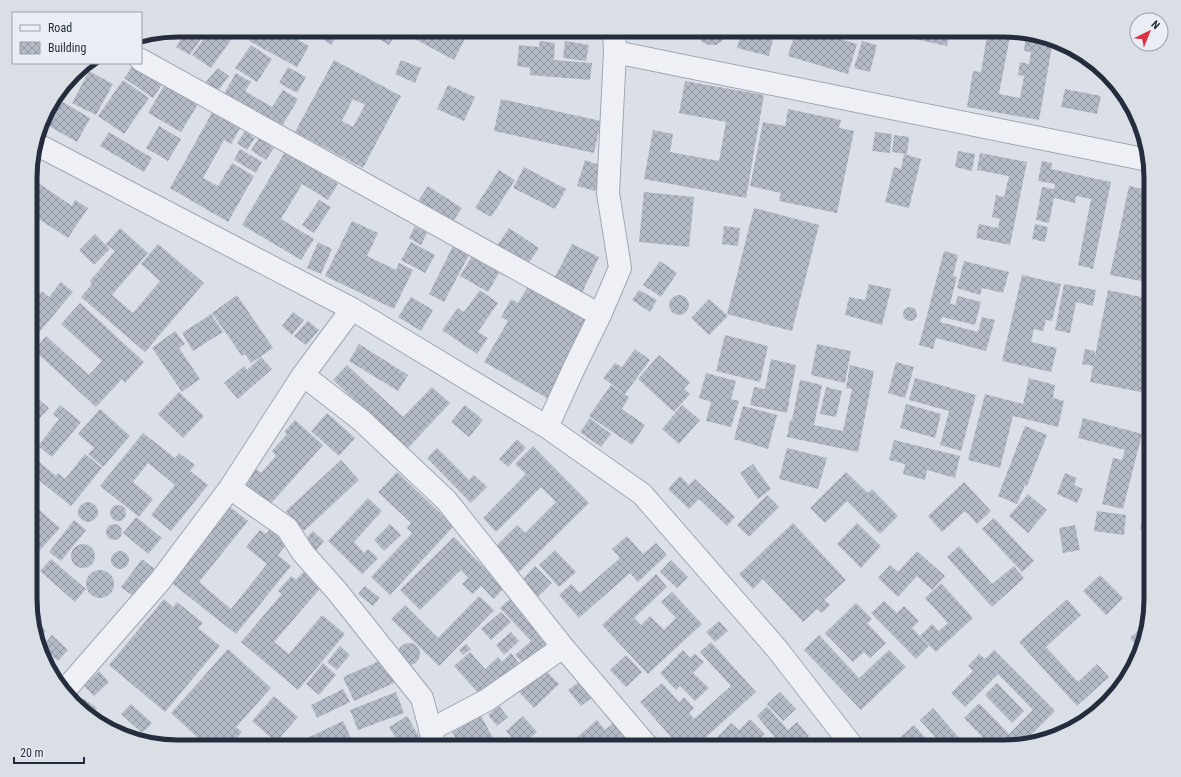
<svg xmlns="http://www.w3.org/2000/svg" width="1181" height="777" font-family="'Roboto Condensed',sans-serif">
<defs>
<pattern id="building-cross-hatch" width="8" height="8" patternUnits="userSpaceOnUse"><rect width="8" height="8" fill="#b5bac7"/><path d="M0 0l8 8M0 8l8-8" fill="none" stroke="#9397a3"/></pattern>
</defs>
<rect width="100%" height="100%" fill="#dbdfe7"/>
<!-- building -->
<path fill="url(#building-cross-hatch)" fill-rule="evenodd" d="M187,30L201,39L190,55L176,47Z
M210,30H223L233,37L211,68L192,55Z
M230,30H243L240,36Z
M254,30H281L309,46L297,67L249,41Z
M295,30H309L305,36Z
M314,30H341L331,45L313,32Z
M384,30L395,35L389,45L379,39Z
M418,30H464L468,33L454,60L413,38Z
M644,30H693L692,39L644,32Z
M696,30H728L726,36L722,41L716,45H709L702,42Z
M742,30H775L769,56L737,48Z
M796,30H809L857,44L848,74L788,56Z
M911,30H950L947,46L910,38Z
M988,30L1011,31L999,94L1020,98L1024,76L1018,75L1020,62L1029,64L1031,52L1024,51L1026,35L1053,41L1039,120L967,107L973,71L981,72Z
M540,41L555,43L554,60L592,63L590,80L530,75V68L517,66L519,45L539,47Z
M565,41L589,45L586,61L563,58Z
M862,41L877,45L870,72L854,68Z
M251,45L272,59L257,82L235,68Z
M1087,57L1100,71L1084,66Z
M334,60L401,96L363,168L295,132ZM353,99L365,105L353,127L342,121Z
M401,60L421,68L415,83L395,74Z
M86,63H89L65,96L60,93L80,67Z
M133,66L165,80L153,98L124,78Z
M288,67L306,77L297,93L279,83Z
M218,68L229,76L217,92L205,83Z
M89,71L113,84L96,115L72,103Z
M236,73L251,82L245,91L272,107L283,90L298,99L278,133L221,99Z
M123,80L149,98L124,134L98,116Z
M685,81L764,95L746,198L644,179L653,130L673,134L670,152L719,161L726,122L679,113Z
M165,84L198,104L181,132L148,113Z
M448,85L475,97L464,121L437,109Z
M1065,89L1101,96L1097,114L1061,107Z
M56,98L90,118L77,142L47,125L53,115L46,111Z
M501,99L601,121L594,153L494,131Z
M214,109L242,125L231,144L224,140L203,178L218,186L232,163L254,176L228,222L170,188Z
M788,109L841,120L839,128L854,131L837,213L779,201L781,193L750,186L763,122L785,126Z
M159,126L181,139L168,161L146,148Z
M245,131L255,138L247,150L237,143Z
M109,132L152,158L144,172L100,146Z
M875,132L892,134L890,153L872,151Z
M894,135L909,137L907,154L892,152Z
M259,138L274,148L266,160L251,150Z
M240,149L262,162L256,173L234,160Z
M958,151L975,154L972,171L955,167Z
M285,152L338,184L328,200L302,184L281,219L314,239L301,260L242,225Z
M980,153L1027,162L1010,245L976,238L979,224L998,228L1000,219L992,217L996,195L1004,197L1009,176L977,170Z
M904,154L921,159L909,208L885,202L894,167L901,169Z
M585,160L603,166L595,191L577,186Z
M1042,161L1052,163L1051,169L1111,182L1093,269L1078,265L1091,199L1076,196L1075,203L1054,198L1049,223L1036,220L1042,187L1054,189L1055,184L1038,181Z
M524,167L566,189L555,209L513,188Z
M499,170L515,180L491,217L475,208Z
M31,178L72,206L75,200L88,208L68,238L31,214Z
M428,186L462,208L452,223L418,201Z
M1129,186L1151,191V283L1110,275Z
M644,192L694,197L689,247L639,242Z
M319,200L331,207L314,233L302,225Z
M754,208L819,225L792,331L727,314Z
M352,221L378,233L367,256L396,270L399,263L413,270L394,309L325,276Z
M1035,224L1048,227L1045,242L1032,239Z
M415,226L427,233L421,245L409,238Z
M724,226L740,228L738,246L722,244Z
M120,228L148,253L112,295L133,313L160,281L141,264L158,244L204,283L145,352L81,297L92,284L90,281L115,251L106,244Z
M509,228L539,248L526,267L496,247Z
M95,234L110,249L94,265L79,250Z
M318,242L332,249L321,274L307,268Z
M411,242L435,255L425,273L401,260Z
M572,244L599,257L582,293L554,279Z
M453,246L469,255L444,302L429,294Z
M31,250L39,255L31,267Z
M944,251L958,255L953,276L957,277L950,304L955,305L958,296L981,302L975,325L942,317L940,322L978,332L982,317L995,320L986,351L936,338L933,349L919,345Z
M472,256L499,273L488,292L460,276Z
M660,261L677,273L661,297L643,285Z
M964,261L1009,272L1003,293L982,288L980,295L957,288Z
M1022,275L1061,284L1052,321L1046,320L1043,331L1034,329L1031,342L1057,348L1051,372L1002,361Z
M61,282L73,292L31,342V304L42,291L49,297Z
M869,284L891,289L882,325L845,315L849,297L865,300Z
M1064,284L1096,290L1093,306L1076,302L1070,333L1055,330Z
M529,285L592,321L547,398L484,362L508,321L501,317L511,299L518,303Z
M480,290L498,303L478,332L488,338L477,354L442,330L458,308L464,312Z
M639,290L657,300L650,312L632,300Z
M1108,290L1151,299V394L1090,382L1093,366L1082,364L1085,349L1095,351V356Z
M237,295L273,348L251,363L245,354L242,356L212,313Z
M669 305a10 10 0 1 1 20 0a10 10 0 1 1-20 0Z
M411,297L433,310L421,331L398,317Z
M709,299L728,316L709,335L691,318Z
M80,303L144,362L125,383L122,379L96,407L34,350L46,336L89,375L102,361L61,324Z
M903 314a7 7 0 1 1 14 0a7 7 0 1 1-14 0Z
M293,312L304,320L292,335L282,326Z
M211,314L223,332L193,351L182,333Z
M308,321L319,330L306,345L294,336Z
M175,331L185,344L179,348L200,379L182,392L152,348Z
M725,335L768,346L760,382L716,371Z
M359,344L408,375L398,391L349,361Z
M817,344L851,351L845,383L811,375Z
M635,349L650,360L625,394L603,378L615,363L622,367Z
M659,355L690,382L684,389L690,394L674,412L638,379Z
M261,357L272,369L238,399L224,383L244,366L247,370Z
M771,359L796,365L787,413L750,405L754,387L765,389Z
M896,362L914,367L905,398L888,393Z
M347,365L403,417L432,387L450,403L407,449L333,380Z
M850,365L874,371L858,452L787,437L790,420L801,422L792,420L800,380L822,385L814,425L843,431L852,389L846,388Z
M706,373L736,381L731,399L739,401L731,427L706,421L711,402L699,398Z
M915,378L976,395L961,451L940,445L949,411L909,400Z
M1029,378L1055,385L1053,398L1064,401L1058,427L1013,416L1000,468L968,460L985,394L1023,404Z
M611,385L629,397L622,409L645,425L632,445L589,416Z
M826,387L842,391L836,417L820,414Z
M179,392L204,416L183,438L158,414Z
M31,393L49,408L31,428Z
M906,404L941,414L935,438L900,428Z
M60,405L81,422L52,457L38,446L59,419L53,414Z
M465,405L483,420L469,437L451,422Z
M682,405L700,420L679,444L662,429Z
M743,406L777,415L768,449L734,439Z
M100,409L130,436L103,467L88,454L94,448L78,434Z
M327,413L355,438L339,456L311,431Z
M590,418L611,434L601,447L580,432Z
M1083,418L1142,434L1123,509L1102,504L1113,458L1122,460L1125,450L1078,438Z
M295,420L323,445L267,508L241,485L256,469L261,473L276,456L272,451L287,434L284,432Z
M1025,426L1047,435L1027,486L1025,485L1017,504L998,496Z
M143,433L175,458L179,453L195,465L190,471L208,485L171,531L151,515L175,485L148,463L133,482L153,499L139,517L100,486Z
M517,439L526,448L508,467L499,459Z
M894,440L960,456L955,478L927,470L925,480L903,474L905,464L889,460Z
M533,446L589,503L517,574L492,550L517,525L525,533L556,502L541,487L496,532L483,518L526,474L515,464Z
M437,448L469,480L474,475L487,487L471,503L427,458Z
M787,448L827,458L818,489L779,479Z
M85,454L102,468L71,506L31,474V455L56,476L58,473L65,479Z
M341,460L359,480L304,531L286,511Z
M753,464L771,489L758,499L740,473Z
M397,472L454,526L390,595L371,577L412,533L407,528L411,523L378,492Z
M846,472L868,493L872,489L898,516L880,534L847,501L825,523L810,508Z
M1065,473L1077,478L1074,485L1083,489L1077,503L1057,494Z
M680,476L689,485L695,479L735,517L727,526L699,499L689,509L668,489Z
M964,482L991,511L977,524L965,511L942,532L928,516Z
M1150,486H1151V532L1140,529Z
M1028,494L1047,510L1028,533L1009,516Z
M767,495L779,507L749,537L737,525Z
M368,498L382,511L354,542L364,553L368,549L378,558L362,574L328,541Z
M78 512a10 10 0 1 1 20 0a10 10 0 1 1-20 0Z
M31,503L60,528L31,560V533L36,528L31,524Z
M110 513a8 8 0 1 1 16 0a8 8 0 1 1-16 0Z
M229,506L248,521L199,582L231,609L267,564L246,547L260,530L266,534L272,527L289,541L278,555L291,566L236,634L169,581Z
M1097,511L1126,515L1124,535L1094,531Z
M136,517L162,538L148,554L123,533Z
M994,518L1034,561L1022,572L982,529Z
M74,520L86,530L61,561L49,552Z
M793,523L846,580L824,600L830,605L822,613L817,609L803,622L763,579L753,589L739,574Z
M857,523L881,546L861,568L837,544Z
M106 532a8 8 0 1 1 16 0a8 8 0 1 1-16 0Z
M390,524L401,535L384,551L374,540Z
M1075,525L1080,550L1063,553L1059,528Z
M313,531L324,541L314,553L302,543Z
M627,536L643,554L656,543L667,555L638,582L630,573L579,618L559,595L571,584L580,593L620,558L612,549Z
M454,537L504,588L494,599L481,586L473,594L462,584L468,578L461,570L420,610L400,590Z
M71 556a12 12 0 1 1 24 0a12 12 0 1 1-24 0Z
M959,546L992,584L1014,566L1024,578L992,607L947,557Z
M555,550L576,572L559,587L539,565Z
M111 560a9 9 0 1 1 18 0a9 9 0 1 1-18 0Z
M917,551L945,576L932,590L917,576L898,597L878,578L890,565L898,572Z
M51,559L86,589L75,602L40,571Z
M142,559L157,571L137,599L121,587Z
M671,560L688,577L677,588L660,572Z
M535,566L552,583L536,599L520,582Z
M306,569L324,584L274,642L289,654L322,615L345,634L298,690L241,642L282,594L278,591L291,576L296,580Z
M86 584a14 14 0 1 1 28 0a14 14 0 1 1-28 0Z
M656,574L667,587L634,618L641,625L650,616L664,630L676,618L661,602L672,592L702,624L648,674L602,625Z
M1100,575L1123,598L1106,615L1083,591Z
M941,583L973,618L936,652L920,636L932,624L939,631L948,623L925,598Z
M365,586L380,598L373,606L358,594Z
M479,596L494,610L439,666L391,619L405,605L438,638Z
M511,598L554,644L528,668L515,655L531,641L500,608Z
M164,599L173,607L177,602L203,623L198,628L220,646L165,712L109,665Z
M1067,599L1081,615L1046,647L1078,682L1097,664L1109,677L1077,706L1019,642Z
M884,601L897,613L904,606L919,621L912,628L929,646L916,659L871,613Z
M856,603L872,619L867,623L886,643L870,658L864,652L853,662L825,633Z
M1150,611L1143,647L1141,651L1130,638L1146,624L1141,620Z
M501,612L511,622L491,640L481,629Z
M719,621L728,631L715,642L706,632Z
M37,622L46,631L38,640L34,625Z
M511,632L519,641L504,655L496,645Z
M52,635L68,650L58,661L42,647Z
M819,635L859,678L889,650L906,667L861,710L804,650Z
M711,642L756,692L695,747H680L640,702L662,683L679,702L684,697L694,708L689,713L694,719L731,686L700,652Z
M398 654a11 11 0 1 1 22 0a11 11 0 1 1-22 0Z
M466,644L471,649L463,655L459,650Z
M340,646L350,655L337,670L327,662Z
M228,649L271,688L236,727L242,732L229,747H208L171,713Z
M683,650L690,658L695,654L704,662L693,673L709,688L695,701L680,686L676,690L660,673Z
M994,650L1055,711L1022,744L1013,747H992L964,718L979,703L1009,734L1033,710L998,674L965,707L951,693L973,671L968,666L979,654L985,659Z
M470,652L485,669L498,657L502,662L511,653L519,663L481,696L454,666Z
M626,655L642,672L626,687L610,670Z
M384,659L394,683L354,701L343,677Z
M323,663L336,675L319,695L306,684Z
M543,668L559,684L534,708L518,691Z
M99,671L109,682L94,696L84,686Z
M581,680L594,696L581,706L568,690Z
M997,683L1024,711L1012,723L985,695Z
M343,689L350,702L317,718L311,705Z
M1108,690L1112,694L1086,719L1082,715Z
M396,692L404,713L358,730L350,710Z
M780,692L796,709L783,721L767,704Z
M274,696L298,717L276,742L252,721Z
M84,699L97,708L91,717L79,705Z
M131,704L152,723L142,733L121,714Z
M499,706L508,717L497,726L488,715Z
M767,706L788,730L797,722L809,736L800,744L802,747H771L778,741L757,716Z
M933,708L967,747H944L920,720Z
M407,716L425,747H401L389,727Z
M481,716L493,738L476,747H461L452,732Z
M523,716L537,732L520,747L506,731Z
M750,719L765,734L752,747H708L731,723L739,730Z
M109,720L121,729L118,733L104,726Z
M597,720L605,730L616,721L639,747H619L617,745L615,747H571L569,744Z
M343,721L351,738L332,747H307L303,740Z
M914,725L930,743L926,747H889Z
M130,730L142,741L124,736Z"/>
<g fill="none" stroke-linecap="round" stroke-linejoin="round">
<defs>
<path id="minor" d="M615,52L1148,160
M141,60L600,315
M36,144L352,309L547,427L642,494L777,649L853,747
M303,375L361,420L446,500L563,647L648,747
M547,427L575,366L600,315L620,268L608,193L615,52L614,30
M230,488L287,528L303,553L336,590L422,698L435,747
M65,690L160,581L230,488L303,375L352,309
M430,730L487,700L563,647"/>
</defs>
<!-- minor casing -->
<use href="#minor" stroke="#a0a6b1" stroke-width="24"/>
<!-- minor -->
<use href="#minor" stroke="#eef0f5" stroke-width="22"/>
</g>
<!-- crop -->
<path d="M0 0H1181V777H0ZM178 37H1003A141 141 0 0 1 1144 178V599A141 141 0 0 1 1003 740H178A141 141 0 0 1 37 599V178A141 141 0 0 1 178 37Z" fill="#dadee5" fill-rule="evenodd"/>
<path fill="none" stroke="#242c3d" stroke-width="5" d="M178 37H1003A141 141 0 0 1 1144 178V599A141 141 0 0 1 1003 740H178A141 141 0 0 1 37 599V178A141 141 0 0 1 178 37Z"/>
<!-- legend -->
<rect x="12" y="12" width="130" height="52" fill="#eaeef4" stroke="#9ba0ab"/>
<rect x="20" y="25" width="20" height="6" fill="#eef0f5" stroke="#9ba0ab"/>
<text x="48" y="32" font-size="12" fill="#242c3d">Road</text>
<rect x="20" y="42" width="20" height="12" fill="url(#building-cross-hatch)" stroke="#9ba0ab"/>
<text x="48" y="52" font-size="12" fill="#242c3d">Building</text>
<!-- north arrow -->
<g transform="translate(1149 32) rotate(43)"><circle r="19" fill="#eaeef4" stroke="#9ba0ab"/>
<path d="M0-3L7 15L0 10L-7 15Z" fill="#d83443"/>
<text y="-6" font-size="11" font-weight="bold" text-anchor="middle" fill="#242c3d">N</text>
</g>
<!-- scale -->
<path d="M14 757v6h70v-6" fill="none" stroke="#242c3d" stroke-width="2"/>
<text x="20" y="757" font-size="12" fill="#242c3d" stroke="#eaeef4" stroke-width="3" paint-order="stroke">20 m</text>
</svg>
